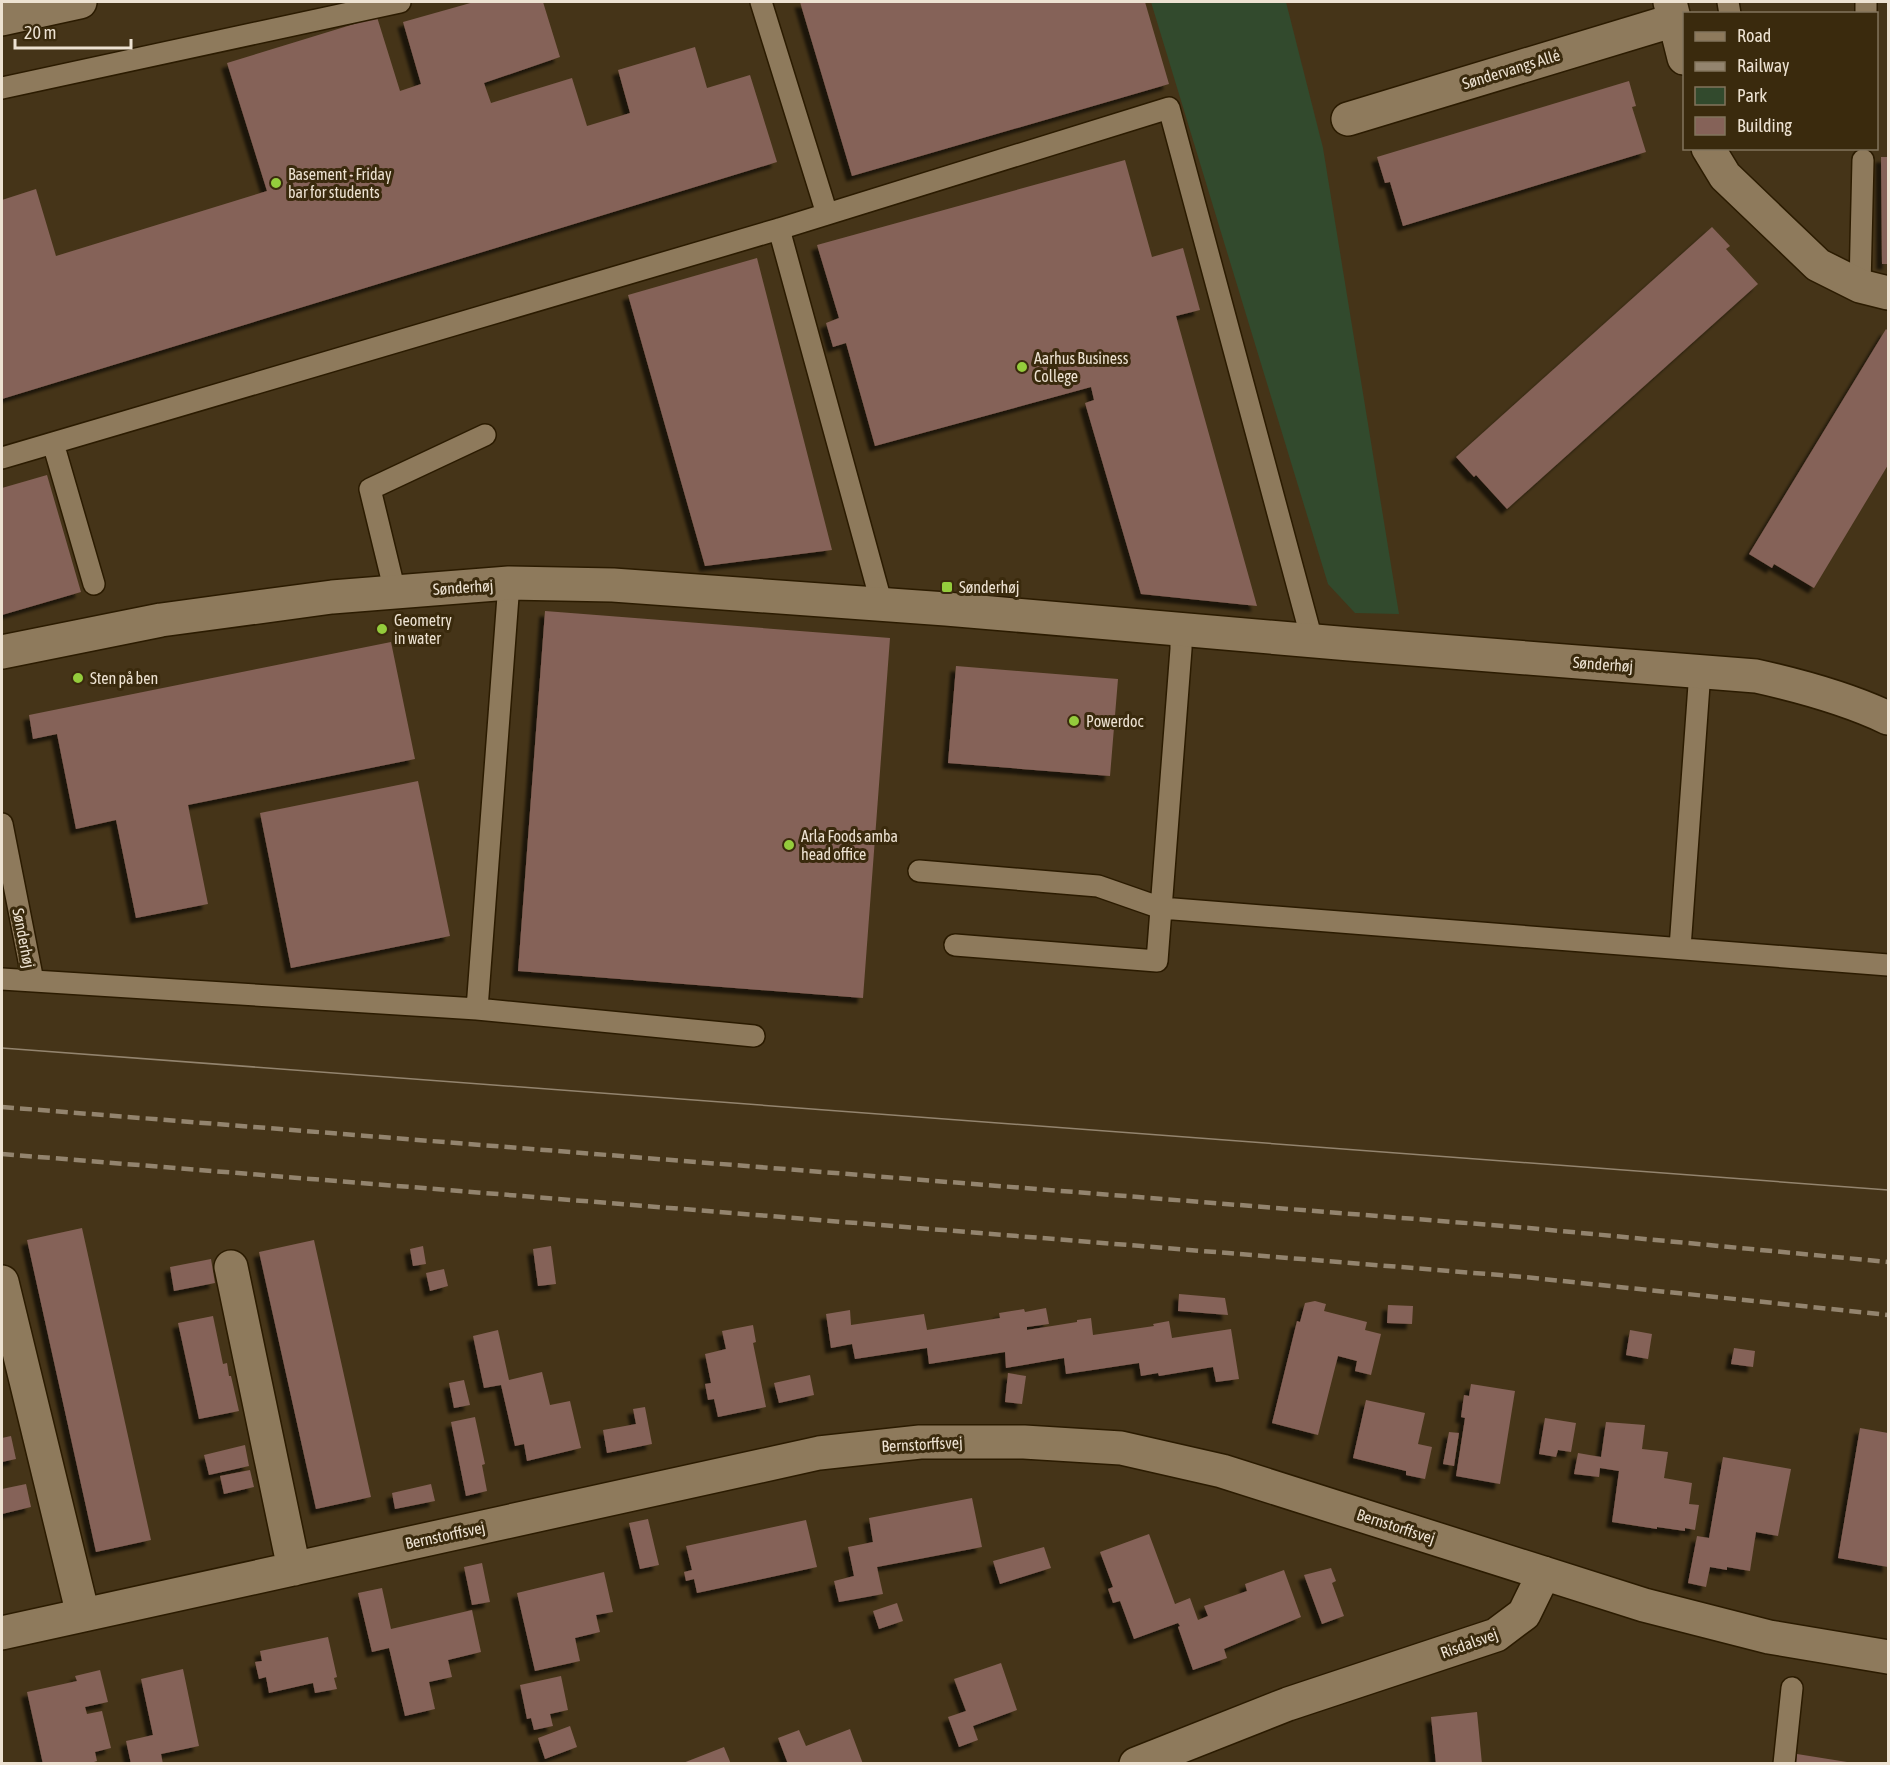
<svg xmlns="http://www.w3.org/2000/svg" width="1890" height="1765" font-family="'Asap Condensed',sans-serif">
<defs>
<filter id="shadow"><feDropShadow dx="-5.5" dy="5.5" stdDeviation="1.5" flood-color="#0009"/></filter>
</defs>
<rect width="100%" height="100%" fill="#453418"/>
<!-- green -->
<path fill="#324a2d" d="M1151,2H1286L1323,148L1399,614L1355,613L1328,584Z"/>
<!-- building -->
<path fill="#856258" filter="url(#shadow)" d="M474,2H543L560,57L484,83L491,103L572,78L587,126L630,113L618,70L695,47L707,88L750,75L777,162L2,399V200L36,189L56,256L267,191L227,63L377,17L400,91L421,84L403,22Z
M800,2H1145L1169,84L852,176Z
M1629,81L1636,106L1632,107L1646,152L1403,226L1390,182L1385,183L1377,157Z
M1881,157H1888V264H1882Z
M1125,160L1152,257L1183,248L1200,310L1176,316L1257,606L1141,594L1085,403L1094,400L1091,387L875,446L846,343L833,347L826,323L839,318L817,245Z
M1712,227L1730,246L1726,249L1758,284L1507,509L1476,475L1474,477L1456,457Z
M757,258L832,550L705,566L628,295Z
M1886,329L1888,331V465L1814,588L1774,564L1772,568L1749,554Z
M47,475L81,592L2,615V488Z
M545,611L890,638L863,998L518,971Z
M391,642L415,759L188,805L208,904L136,918L116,820L76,829L57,734L33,739L29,715Z
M956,666L1118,679L1110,776L948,763Z
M418,781L450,936L291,968L260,813Z
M82,1228L151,1540L96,1552L27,1240Z
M314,1240L371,1497L316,1509L259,1252Z
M423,1246L426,1264L413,1266L410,1249Z
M551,1246L556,1284L538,1286L533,1249Z
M211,1259L215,1283L174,1291L170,1267Z
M444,1269L448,1286L430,1291L426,1273Z
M1179,1294L1225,1298L1228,1315L1178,1311Z
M1315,1301L1326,1304L1324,1311L1367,1322L1365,1330L1381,1334L1371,1375L1355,1371L1357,1361L1338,1356L1318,1435L1272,1423L1297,1321L1300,1322L1305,1303Z
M1388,1305L1413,1306L1412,1324L1387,1323Z
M1046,1308L1049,1324L1027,1327V1330L1077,1322V1320L1091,1318L1093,1335L1154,1326L1153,1324L1169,1321L1172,1338L1231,1329L1239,1379L1216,1382L1213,1367L1159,1376L1158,1373L1141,1376L1139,1363L1066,1374L1064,1358L1006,1368L1005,1352L929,1364L927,1348L855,1359L852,1344L831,1348L826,1314L850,1310L851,1325L924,1314L927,1330L1000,1318L999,1313L1024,1309L1025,1312Z
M213,1316L223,1364L227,1363L229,1376H231L239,1411L199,1419L178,1323Z
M753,1325L756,1342L753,1343L766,1407L718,1417L714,1399L708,1400L705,1384L711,1383L705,1354L726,1349L722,1331Z
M498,1330L509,1380L542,1372L550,1405L570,1401L581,1448L527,1461L524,1444L515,1446L501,1385L484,1388L473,1336Z
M1630,1330L1652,1334L1648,1359L1626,1355Z
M1734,1348L1755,1351L1753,1367L1731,1364Z
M1008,1373L1026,1376L1022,1404L1005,1402Z
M810,1375L814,1395L779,1403L774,1383Z
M464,1380L470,1405L454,1408L449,1383Z
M1471,1384L1515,1391L1500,1484L1456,1476L1465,1418L1461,1417L1464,1395L1469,1396Z
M1366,1400L1425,1413L1418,1444L1432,1447L1425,1479L1406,1475V1471L1353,1458Z
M645,1407L652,1444L607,1453L603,1430L636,1424L633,1409Z
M475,1417L485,1464L482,1465L487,1491L466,1496L451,1422Z
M1545,1418L1576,1423L1571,1452L1558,1450L1556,1457L1539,1454Z
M1606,1422L1645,1425L1642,1449L1668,1452L1664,1478L1692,1483L1689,1504L1699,1505L1695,1530L1685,1528V1531L1657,1527V1529L1612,1522L1619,1471L1600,1468L1599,1477L1574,1474L1578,1453L1601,1457Z
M1860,1428L1888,1433V1567L1838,1558Z
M1449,1432L1459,1433L1454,1466L1443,1464Z
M11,1436L16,1459L2,1462V1438Z
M245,1445L249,1466L209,1475L204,1455Z
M1723,1457L1791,1469L1778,1536L1756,1532L1750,1571L1727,1567V1570L1710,1567L1706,1587L1688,1583L1697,1536L1709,1538Z
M250,1470L254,1487L224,1494L220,1476Z
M26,1484L31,1507L2,1514V1489Z
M431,1484L435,1501L395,1509L392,1493Z
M972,1498L982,1547L877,1567L883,1594L839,1602L834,1581L854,1576L848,1547L873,1542L869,1518Z
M648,1519L659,1565L640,1569L629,1523Z
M806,1520L817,1567L697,1593L694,1579L686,1581L684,1572L692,1570L686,1546Z
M1149,1534L1175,1604L1190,1598L1198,1620L1208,1616L1204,1606L1247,1591L1245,1584L1284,1570L1301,1617L1224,1649L1227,1658L1193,1670L1178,1627L1180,1626L1178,1623L1134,1639L1120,1601L1113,1603L1108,1589L1113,1587L1100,1552Z
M1044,1547L1051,1568L1000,1584L993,1561Z
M482,1563L490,1602L472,1605L464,1567Z
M1331,1568L1336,1581L1332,1583L1344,1616L1322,1624L1304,1575Z
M604,1572L613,1612L596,1615L600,1632L575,1638L580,1661L535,1671L517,1593Z
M382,1588L391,1629L472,1610L481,1652L448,1660L452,1677L429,1682L435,1709L405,1716L389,1648L372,1652L358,1593Z
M897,1603L903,1621L879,1629L873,1611Z
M328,1637L337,1677L334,1678L337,1689L315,1693L313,1683L269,1693L266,1677L259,1679L255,1662L262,1661L260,1651Z
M1001,1663L1017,1710L973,1726L978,1740L959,1747L948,1717L966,1711L954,1679Z
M183,1669L199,1746L161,1754L163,1764H131L126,1741L153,1735L141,1679Z
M100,1670L108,1702L85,1707L87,1714L102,1711L111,1748L95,1752L97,1761L88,1764H43L27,1692L77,1681L75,1676Z
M561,1676L568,1710L550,1714L553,1726L534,1730L531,1718L527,1719L520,1685Z
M1477,1712L1482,1764H1436L1431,1717Z
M570,1726L577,1747L545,1759L538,1738Z
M850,1729L863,1764H788L778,1738L799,1730L806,1746Z
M724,1747L731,1764H683V1763Z
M1797,1754L1847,1762V1764H1796Z"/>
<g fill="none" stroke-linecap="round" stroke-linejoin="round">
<defs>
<path id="service" d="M761,2L827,214
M1728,2L1730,14
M1866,2V14
M2,88L400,2
M779,229L882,605
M1860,286L1863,160
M53,443L94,584
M2,458L779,229L1169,108L1312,640
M395,592L370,489L485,435
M2,824L33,981
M919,871L1098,886L1161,908L1888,965
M955,945L1157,961L1181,649V629
M1680,948L1700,671
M2,979L477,1009L754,1036
M477,1009L509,583
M1784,1764L1792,1688"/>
<path id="minor" d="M1670,2L1684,58
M1348,119L1675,20
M1708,148L1725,176L1818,265L1860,286L1888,293
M2,652L161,620L332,597L509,583L613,585L946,609L1350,644L1756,676C1801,686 1846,698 1888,718
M231,1267L294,1569
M2,1282L83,1615
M2,1633L819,1453L920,1442H1024L1121,1448L1222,1471L1644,1605L1769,1637L1888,1657
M1136,1764L1288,1704L1496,1635L1524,1614L1544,1573"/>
<path id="tertiary" d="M2,19L80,2"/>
</defs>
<!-- service casing -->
<use href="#service" stroke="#2b1b00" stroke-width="24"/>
<!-- minor casing -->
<use href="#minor" stroke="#2b1b00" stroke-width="36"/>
<!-- tertiary casing -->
<use href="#tertiary" stroke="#2b1b00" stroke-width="36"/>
<!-- service -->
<use href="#service" stroke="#8e7a5c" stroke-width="21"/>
<!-- minor -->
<use href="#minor" stroke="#8e7a5c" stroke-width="33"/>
<!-- tertiary -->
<use href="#tertiary" stroke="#8e7a5c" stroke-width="33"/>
<!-- tram -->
<path stroke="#93846e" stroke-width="1.5" d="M2,1048L1888,1190"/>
<!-- rail -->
<path stroke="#93846e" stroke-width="4.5" stroke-dasharray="12 6" stroke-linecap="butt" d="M2,1107L1529,1228L1888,1262
M2,1154L1524,1277L1888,1315"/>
</g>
<!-- markers -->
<g fill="#94cc3c" stroke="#3a2a0d" stroke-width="2">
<circle cx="276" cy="183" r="6"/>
<circle cx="1022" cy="367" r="6"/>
<rect x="941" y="581" width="12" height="12" rx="3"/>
<circle cx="382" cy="629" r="6"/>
<circle cx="78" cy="678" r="6"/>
<circle cx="1074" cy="721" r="6"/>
<circle cx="789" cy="845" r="6"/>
</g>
<g text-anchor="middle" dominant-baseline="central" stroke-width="6" stroke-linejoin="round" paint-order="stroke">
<!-- street labels -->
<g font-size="16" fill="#ede2d2" stroke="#3a2a0d">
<text transform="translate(1511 69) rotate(-17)">Søndervangs Allé</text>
<text transform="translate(463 587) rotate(-4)">Sønderhøj</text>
<text transform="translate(1603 664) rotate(4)">Sønderhøj</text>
<text transform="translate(24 938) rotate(79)">Sønderhøj</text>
<text transform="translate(922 1444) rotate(-3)">Bernstorffsvej</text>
<text transform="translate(1396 1526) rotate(18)">Bernstorffsvej</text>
<text transform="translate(445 1535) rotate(-12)">Bernstorffsvej</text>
<text transform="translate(1469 1643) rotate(-20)">Risdalsvej</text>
</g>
<!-- poi labels -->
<g font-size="16" fill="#ede2d2" stroke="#3a2a0d" text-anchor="start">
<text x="288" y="174">Basement - Friday<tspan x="288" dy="18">bar for students</tspan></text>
<text x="1034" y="358">Aarhus Business<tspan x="1034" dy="18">College</tspan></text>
<text x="959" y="587">Sønderhøj</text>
<text x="394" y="620">Geometry<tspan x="394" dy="18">in water</tspan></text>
<text x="90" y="678">Sten på ben</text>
<text x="1086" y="721">Powerdoc</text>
<text x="801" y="836">Arla Foods amba<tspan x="801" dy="18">head office</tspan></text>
</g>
</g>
<!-- border -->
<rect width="1890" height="1765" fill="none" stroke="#ede2d2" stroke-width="6"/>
<!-- legend -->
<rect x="1683" y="12" width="195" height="138" fill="#3a2a0d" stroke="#82745c" stroke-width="1.5"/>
<rect x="1695" y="32" width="30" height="9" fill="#8e7a5c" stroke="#82745c" stroke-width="1.5"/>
<text x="1737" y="42" font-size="18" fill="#ede2d2">Road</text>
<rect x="1695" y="62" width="30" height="9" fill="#93846e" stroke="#82745c" stroke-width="1.5"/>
<text x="1737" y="72" font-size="18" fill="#ede2d2">Railway</text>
<rect x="1695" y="87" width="30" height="18" fill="#324a2d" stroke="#82745c" stroke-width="1.5"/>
<text x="1737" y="102" font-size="18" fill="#ede2d2">Park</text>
<rect x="1695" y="117" width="30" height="18" fill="#856258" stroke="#82745c" stroke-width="1.5"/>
<text x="1737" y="132" font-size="18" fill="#ede2d2">Building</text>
<!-- scale -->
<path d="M15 39v9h116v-9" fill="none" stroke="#ede2d2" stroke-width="3"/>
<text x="24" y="39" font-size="18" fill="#ede2d2" stroke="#3a2a0d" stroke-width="4.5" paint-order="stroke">20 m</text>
</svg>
